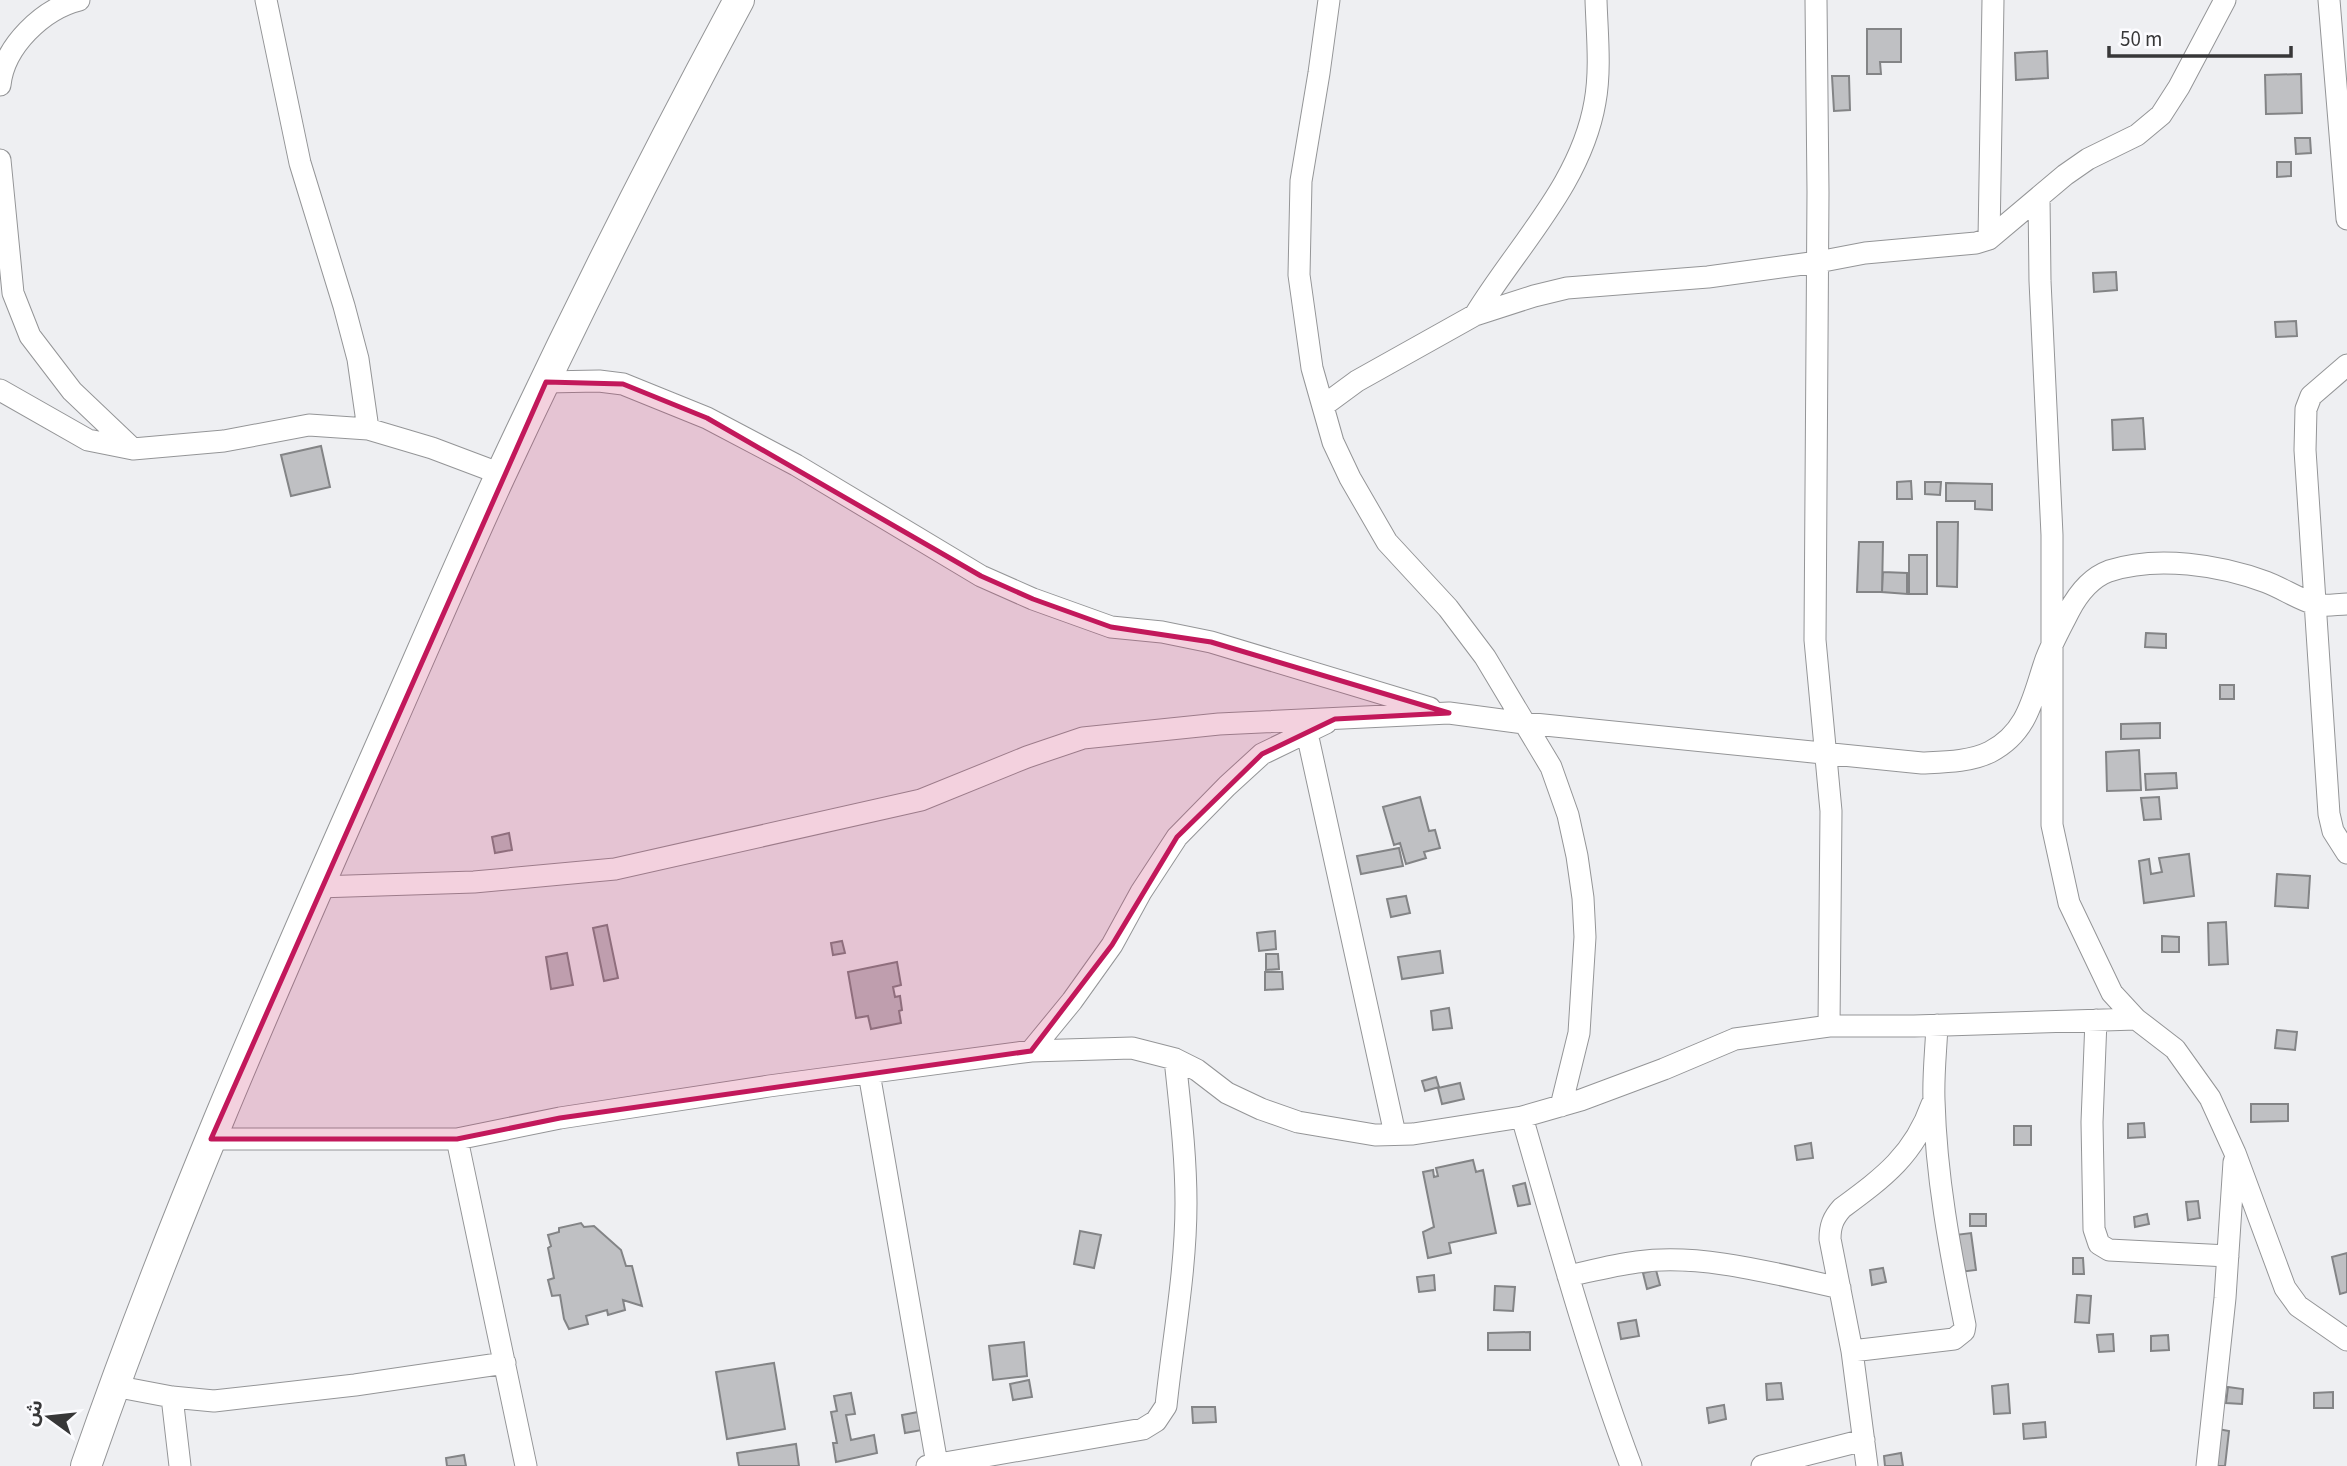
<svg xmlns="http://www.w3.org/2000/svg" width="2347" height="1466" font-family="'Source Sans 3','Noto Sans Arabic',sans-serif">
<rect width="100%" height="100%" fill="#eeeff2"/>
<!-- building -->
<path fill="#bfc0c3" stroke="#838486" stroke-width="2" d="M1867,29H1901V62H1880L1881,74H1867Z
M2047,51L2048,78L2016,80L2015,53Z
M2301,74L2302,113L2266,114L2265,75Z
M1832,76H1849L1850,110L1834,111Z
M2295,138H2310L2311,153L2296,154Z
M2277,162H2291V176L2277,177Z
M2116,272L2117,290L2094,292L2093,273Z
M2296,321L2297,336L2276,337L2275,322Z
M2143,418L2145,449L2113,450L2112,420Z
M321,446L330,487L291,496L281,455Z
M1911,481L1912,499H1897V482Z
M1925,482H1941L1940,495L1925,494Z
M1946,483L1992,484V510L1975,509V501H1946Z
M1937,522H1958L1957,587L1937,586Z
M1859,542H1883L1882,592H1857Z
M1909,555H1927V594H1909Z
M1883,572L1907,573V594L1882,592Z
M2146,633L2166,634V648L2145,647Z
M2220,685H2234V699H2220Z
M2160,723V738L2121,739V724Z
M2139,750L2141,790L2107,791L2106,752Z
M2176,773L2177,788L2146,790L2145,774Z
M1420,797L1429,831L1435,830L1440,848L1424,852L1426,858L1406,864L1400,843L1394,845L1383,807Z
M2159,797L2161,819L2144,820L2141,798Z
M509,833L512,850L495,853L492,837Z
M1399,848L1403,866L1361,874L1357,856Z
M2189,854L2194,896L2144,903L2139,861L2149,859L2151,874L2162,872L2159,858Z
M2277,874L2310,876L2308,908L2275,906Z
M1406,896L1410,913L1391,917L1387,899Z
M2226,922L2228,964L2209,965L2208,923Z
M607,925L618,978L604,981L593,928Z
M1275,931L1276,949L1259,951L1257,933Z
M2162,936L2179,937V952H2162Z
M842,941L845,953L833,955L831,943Z
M1440,951L1443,973L1402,979L1398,957Z
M567,953L573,985L551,989L546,957Z
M1266,954H1278L1279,969L1266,970Z
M897,962L901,985L893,987L895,997L900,996L902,1010L899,1011L901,1023L871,1029L868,1016L856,1018L848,972Z
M1265,972H1282L1283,989L1265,990Z
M1449,1008L1452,1028L1433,1030L1431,1011Z
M2277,1030L2297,1032L2295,1050L2275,1048Z
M1436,1077L1439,1087L1425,1091L1422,1081Z
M1460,1083L1464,1099L1442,1104L1438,1088Z
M2251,1104H2288V1121L2251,1122Z
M2144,1123L2145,1137L2128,1138V1124Z
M2014,1126H2031V1145H2014Z
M1811,1143L1813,1158L1797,1160L1795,1146Z
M1473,1160L1476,1172L1483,1170L1496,1233L1449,1243L1451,1253L1428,1258L1423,1232L1434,1227L1423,1172L1433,1170L1434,1177L1438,1176L1436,1168Z
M1525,1183L1530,1204L1518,1206L1513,1186Z
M2198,1201L2200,1218L2188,1220L2186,1202Z
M1970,1214H1986V1226H1970Z
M2147,1214L2149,1224L2135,1227L2134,1217Z
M581,1223L584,1227L594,1226L621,1250L626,1266H632L642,1306L623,1300L625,1310L608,1315L607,1310L586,1316L588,1324L569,1329L564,1319L560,1295L552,1296L548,1280L554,1278L548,1248L551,1246L548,1235L559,1232V1228Z
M1080,1231L1101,1235L1094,1268L1074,1264Z
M1971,1233L1976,1270L1960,1272L1955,1235Z
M2347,1253V1292L2340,1294L2332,1257Z
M2073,1258H2083L2084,1274H2073Z
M1883,1268L1886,1282L1872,1285L1870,1270Z
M1656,1270L1660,1285L1647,1289L1643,1273Z
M1434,1275L1435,1290L1419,1292L1417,1277Z
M1495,1286L1515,1287L1513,1311L1494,1310Z
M2077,1295L2091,1296L2089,1323L2075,1322Z
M1636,1320L1639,1336L1621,1339L1618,1323Z
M1530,1332V1350H1488V1333Z
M2113,1334L2114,1351L2099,1352L2097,1335Z
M2168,1335L2169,1350L2151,1351V1336Z
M1024,1342L1027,1376L993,1380L989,1346Z
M774,1363L785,1429L727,1439L716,1372Z
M1029,1380L1032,1397L1013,1400L1010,1384Z
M1781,1383L1783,1399L1767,1400L1766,1384Z
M2008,1384L2010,1413L1994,1414L1992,1386Z
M2228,1387L2243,1389L2242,1404L2226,1403Z
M2333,1392V1408H2314V1393Z
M851,1393L855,1414L846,1415L851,1440L874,1435L877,1453L836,1462L833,1443H837L831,1412L837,1411L834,1396Z
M1724,1405L1726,1419L1709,1423L1707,1408Z
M1192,1407H1215L1216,1422L1193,1423Z
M918,1412L922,1430L905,1433L902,1415Z
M2045,1422L2046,1437L2024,1439L2023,1424Z
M2218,1429L2229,1431L2225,1466H2213Z
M796,1444L799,1466H739L737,1453Z
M1901,1453L1903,1466H1885L1884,1456Z
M464,1455L466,1466H447L446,1458Z"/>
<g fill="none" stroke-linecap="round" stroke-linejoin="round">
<defs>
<path id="street" d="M266,0L300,163L344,306L358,359L368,429
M1329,0L1319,73L1301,181L1299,275L1312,368L1333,442L1350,478L1387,542L1448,608L1485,657L1551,767L1568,815L1577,856L1583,898L1585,937L1579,1033L1561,1106
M1816,0L1818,192L1815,640L1831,811L1829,1026
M2329,0L2347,219
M0,85C4,46 43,9 79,0
M0,160L13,293L30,336L72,391L133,449
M2039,197L2040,281L2052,535V825L2069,903L2112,993L2136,1019L2175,1049L2210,1098L2235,1153L2285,1288L2298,1306L2347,1340
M1989,239L1993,0
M1475,315C1517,246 1581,184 1595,102C1601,69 1597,33 1596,0
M2347,365L2311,396L2306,409L2305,450L2329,814L2333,831L2347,853
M546,382L599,381L623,384L707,418L796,465L981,576L1033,599L1111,627L1162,632L1211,642L1430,708
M0,390L88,440L133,449L224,441L309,425L368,429L432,448L501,474
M1323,406L1357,381L1475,315L1534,296L1567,288L1708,277L1818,262L1865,253L1976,243L1989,239L2065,175L2088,159L2137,135L2161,115L2179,87L2225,0
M1307,733L1395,1134
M318,887L474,882L615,869L921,800L1027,757L1083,738L1219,724L1449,713L1524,723L1922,763C1944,762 1970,762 1990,752C2029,732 2033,696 2046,659C2052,643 2061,627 2069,611C2078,594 2090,578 2109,571C2157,555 2220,565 2266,582C2282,588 2300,600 2315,604C2324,607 2337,604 2347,604
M2096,1020L2092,1122L2094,1229L2099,1244L2109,1250L2228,1256
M1031,1051L1072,1001L1112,945L1141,892L1177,837L1227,786L1262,754L1326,723
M869,1073L937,1464
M1522,1117C1556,1234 1588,1352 1631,1466
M211,1139H457L560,1118L769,1086L1031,1051L1132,1048L1175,1059L1197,1070L1227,1093L1261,1109L1298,1122L1375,1135L1413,1134L1522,1117L1581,1100L1664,1069L1735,1039L1829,1026H1914L2136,1019
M457,1139L526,1466
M1568,1276C1591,1271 1614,1265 1637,1262C1702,1253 1776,1274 1840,1288
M1852,1351L1954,1339L1964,1331L1965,1325C1950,1251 1936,1176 1934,1100C1933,1075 1936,1050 1937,1025
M114,1386L172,1397L214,1401L355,1385L505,1363
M172,1397L180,1466
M927,1466L1143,1429L1156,1421L1166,1406C1173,1339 1186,1271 1186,1203C1186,1155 1180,1107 1175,1059
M1762,1466L1864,1440
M1867,1466L1852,1351L1830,1239C1830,1226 1833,1218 1842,1208C1884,1177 1914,1155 1932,1104
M2207,1466L2225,1298L2234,1162"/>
<path id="secondary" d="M86,1466C167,1232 266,1005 366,779C411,678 454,576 500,476C575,315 655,156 739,0"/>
</defs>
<!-- street casing -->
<use href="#street" stroke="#949597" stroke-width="23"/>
<!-- secondary casing -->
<use href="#secondary" stroke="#949597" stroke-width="32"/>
<!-- street -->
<use href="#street" stroke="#fff" stroke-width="21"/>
<!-- secondary -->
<use href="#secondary" stroke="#fff" stroke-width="30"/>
</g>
<!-- marked area -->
<path fill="#c2185b" fill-opacity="0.2" stroke="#c2185b" stroke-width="5" stroke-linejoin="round" d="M546,382L623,384L707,418L981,576L1033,599L1111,627L1211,642L1449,713L1335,719L1262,754L1177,837L1112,945L1031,1051L560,1118L457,1139H211Z"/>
<!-- north arrow -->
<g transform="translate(49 1417) rotate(285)" stroke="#fcfcff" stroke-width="5" paint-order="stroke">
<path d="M0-5L12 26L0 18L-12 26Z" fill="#373738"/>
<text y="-10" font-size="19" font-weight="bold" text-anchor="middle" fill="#373738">ش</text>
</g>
<!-- scale -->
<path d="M2109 46v10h182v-10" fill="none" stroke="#373738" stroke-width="3.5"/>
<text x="2120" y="46" font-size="21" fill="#373738" stroke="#fcfcff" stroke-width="5" paint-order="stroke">50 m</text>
</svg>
